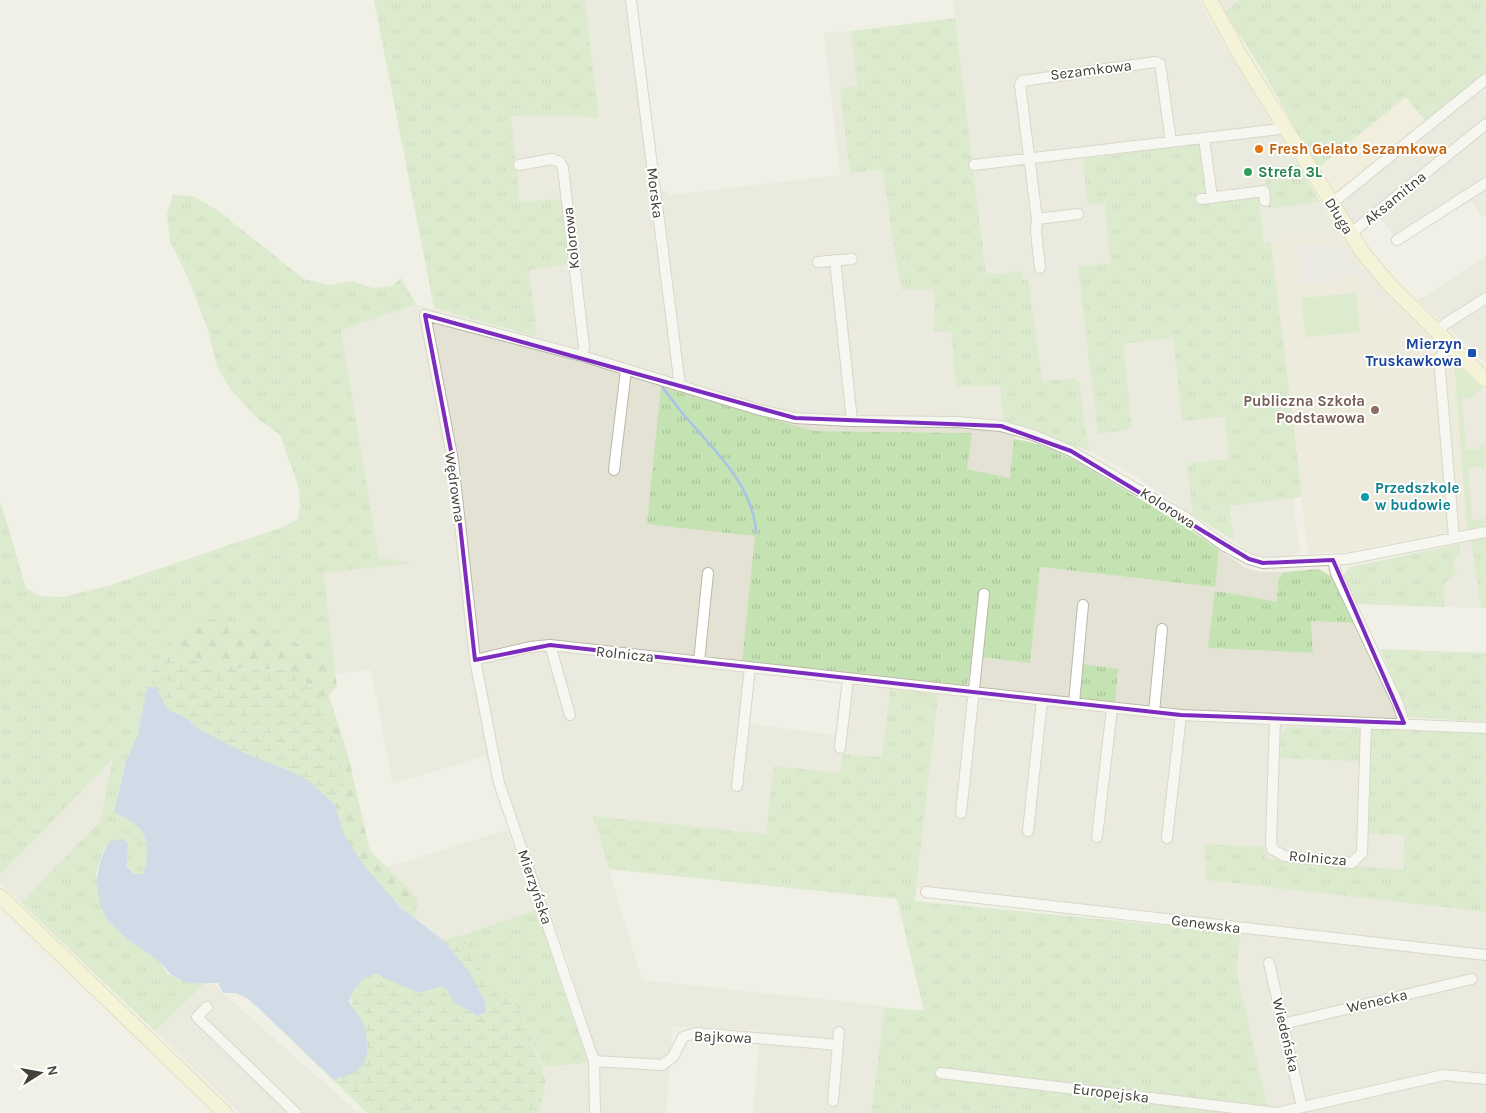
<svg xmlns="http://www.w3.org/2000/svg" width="1486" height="1113" font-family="Karla,sans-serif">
<defs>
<pattern id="grass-tufts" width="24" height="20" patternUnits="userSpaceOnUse" patternTransform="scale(1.25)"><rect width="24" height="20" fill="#c4e2b2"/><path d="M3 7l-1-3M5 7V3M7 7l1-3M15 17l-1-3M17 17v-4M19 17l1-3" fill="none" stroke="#aac39a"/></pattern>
<pattern id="forest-firs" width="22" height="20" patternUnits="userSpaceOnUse" patternTransform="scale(1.25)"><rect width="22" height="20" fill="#c4e2b2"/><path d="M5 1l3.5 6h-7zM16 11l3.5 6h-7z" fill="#aac39a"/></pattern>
<pattern id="wetland-marsh" width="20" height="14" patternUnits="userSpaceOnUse" patternTransform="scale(1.25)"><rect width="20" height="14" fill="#c4e2b2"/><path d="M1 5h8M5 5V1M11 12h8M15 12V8" fill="none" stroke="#aac39a"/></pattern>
</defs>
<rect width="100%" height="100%" fill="#f1f0e6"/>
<!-- residential -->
<path fill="#e4e2d4" d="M585,0H637L659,189L671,195L840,175L824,33L851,31L857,86L840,89L850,173L882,170L901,290L934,289V331L951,332L956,386H1000L1004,423L1017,425L1010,478L967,469L971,433L814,431L769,420L742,662L744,674L755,675L750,724L835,735L841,685L890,689L883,757L843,754L841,773L832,772L766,834L593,817L642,980L886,1006L872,1113H753L760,1031L673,1026L666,1113H539L546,1081L542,1067L599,1063L567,959L505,785L484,756L393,784L371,670L335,674L324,573L379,558L341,331L416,304L537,337L529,269L562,199L520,203L511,116H599Z
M953,0H1200L1208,18L1339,233L1264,243L1105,203L1110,264L1078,267L1132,429L1122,344L1173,338L1182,421L1225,417L1229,459L1187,463L1193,515L1132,474L1089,451L1079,382L1073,378L1042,381L1029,282L1023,277L1022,271L986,275Z
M1219,0H1239L1225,12Z
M1486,84V214L1482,217L1466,193L1395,237L1374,211L1360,222L1344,199Z
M1486,256V363L1418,300Z
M1454,361L1486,392V526L1467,529Z
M1293,498L1300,552L1296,556L1257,557L1234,541L1229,506Z
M1471,541L1481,608L1357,604L1343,576L1350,567Z
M1219,550L1246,568L1260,572H1284L1278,579L1277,602L1208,648L1313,653L1311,621L1353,623L1405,730L1288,727L1280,758L1371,762L1368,834L1405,835L1403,870L1266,858L1267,847L1206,880L1486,912V950L917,888L938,684L972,656L1030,663L1040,567L1214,587Z
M114,758L100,821L21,903L0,882V875Z
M507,830L536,910L443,940L415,918L418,898L387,867Z
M1243,933L1486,960V1113H1287L1285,1105L1272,1108L1266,1105L1235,969L1240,938Z
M213,984L305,1066L359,1113H240L155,1031L200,985Z"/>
<!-- commercial -->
<path fill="#f1ead3" d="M1407,97L1431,128L1339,203L1318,168Z"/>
<!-- education -->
<path fill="#e9e6d1" d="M1339,233L1375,280L1454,361L1467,529L1344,552L1308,553L1271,242Z"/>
<!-- grass -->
<path fill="url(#grass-tufts)" d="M374,0H585L599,117L511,116L520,202L562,199L568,264L529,270L537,337L434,308Z
M1239,0H1486V84L1431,128L1406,97L1318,168L1265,75L1225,12Z
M955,18L986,275L1022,271L1023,277L1029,282L1042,381L1074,378L1079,382L1089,451L1017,425L1004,423L1000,386H956L951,332L934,331V289L901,290L882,170L850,173L840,89L857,86L851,31Z
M1200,143L1207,202L1258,195L1264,243L1271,242L1302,497L1229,506L1234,541L1193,515L1187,463L1229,459L1225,417L1182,421L1173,338L1123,344L1132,429L1098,434L1078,267L1110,263L1105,203L1087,204L1083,159Z
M1298,164L1320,202L1269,208L1266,181L1273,167Z
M173,195L193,196L217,210L304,279L330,285L352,281L373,288L392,286L401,278L416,304L341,331L379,558L415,563L324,573L335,674L289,637L179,631L170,652L151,665L156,687H147L138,734L126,761L114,811C120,816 126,818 132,822C150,833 149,856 143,874H134L110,841L103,851L96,874L105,913L110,923L122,935L159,961L168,974L182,981L204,984L155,1031L21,903L100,821L113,759L0,875V500L26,588L40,596L62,597L108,586L283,527L298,519L300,506L299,488L280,435L258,419L231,390L217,367L208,330L189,280L170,241L167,214Z
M661,387L814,431L972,433L967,469L1010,478L1014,439C1056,445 1092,471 1128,492C1159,511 1190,528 1219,550L1215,587L1040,567L1030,663L972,656L967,686L742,662L755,536L647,524Z
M1486,538V608H1481L1471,541Z
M1459,544L1460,554L1452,564L1457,573C1438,584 1446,588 1444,607L1357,604L1343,576L1350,567Z
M1319,569L1331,576L1353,623L1311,621L1313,653L1208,648L1215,591L1277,602L1278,579L1284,572Z
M1380,649L1486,653V722L1409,717Z
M1081,664L1118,669L1115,703L1078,699Z
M890,689L938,694L915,901L1243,933L1240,938L1236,969L1267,1105L1273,1113H871L885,1007L924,1011L897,899L609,869L593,816L766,834L774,766L840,773L843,754L882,757Z
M1288,727L1486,733V912L1206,880L1205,844L1267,847L1266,858L1277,859L1403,870L1405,835L1368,834L1371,762L1280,758L1281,733Z
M536,910L588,1063L542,1067L524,1016L474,960L464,934Z"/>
<!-- forest -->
<path fill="url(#forest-firs)" d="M201,617L289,637L335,674L337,686L329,695L348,755L370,851L418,898L415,918C388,899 359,866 344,835C340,826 338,815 335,805L344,786L286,670L238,668L170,652L179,631Z"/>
<!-- wetland -->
<path fill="url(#wetland-marsh)" d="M170,652L238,668L286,670L318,689L337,743L344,786L335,805L321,813L251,757L199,729L185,717L168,710L156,687L151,665Z
M464,934L474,960L524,1016L546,1081L539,1113H367L250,1000L360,1015C340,997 355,980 376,974C398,984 422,984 445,988L453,1001L477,1016L486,1012L469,971L443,940Z"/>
<!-- garden -->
<path fill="#c4e2b2" d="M1356,293L1360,332L1305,337L1302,298Z
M1454,361L1484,390L1475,391L1476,397L1462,398L1466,450L1480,449L1479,444H1486L1484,471H1482L1481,466L1468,468L1472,520L1485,519L1486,514V526L1467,529Z"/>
<!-- parking -->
<path fill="#e2e1dd" d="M1344,200L1360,222L1354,227L1339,204Z
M1332,243L1333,248L1336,250L1342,245L1392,305L1386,309L1357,274L1340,276V282L1300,285L1298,246Z"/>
<!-- water -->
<path fill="#a7c3e8" d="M147,687H156L168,710L185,717L199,729L251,756L288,770L310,782L335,805L344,835L363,864L400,907L443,940L469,971L485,1002L486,1012L477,1016L453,1001L445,988L439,987L419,993L376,974C361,978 354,986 349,1001C352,1008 357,1011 360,1017C367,1030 373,1059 359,1069C352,1075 342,1077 334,1080L250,1000L236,993H223L218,983C206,983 195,985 183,981C170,977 167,968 157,960C142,948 124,939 111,924C92,901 94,864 110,841L123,839L128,843L127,866L134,874H143C149,856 150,833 132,822C126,818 120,816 114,812L126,761L138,734Z"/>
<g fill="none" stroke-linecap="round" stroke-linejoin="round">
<!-- stream -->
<path stroke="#a7c3e8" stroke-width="2.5" d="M662,387C670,396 676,406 683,414C712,448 754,485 756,533"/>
<defs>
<path id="street" d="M631,0L680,386
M1204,138L1212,198
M519,165L552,159L560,162L563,168L584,347L582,356
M974,165L1280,129L1284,126
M1201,199L1264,191L1265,201
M1331,204L1486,79
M1037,219L1078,214
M1350,234L1486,124
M1397,240L1486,183
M835,260L852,421
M818,262L852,259
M1040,268L1036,232L1037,219L1020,85L1022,81L1155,62L1160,64L1171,142
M1437,332L1445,324L1486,298
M1451,346L1439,358L1454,538
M614,470L626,370
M1333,560L1336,573L1398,704L1404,723
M550,645L570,715
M475,660L530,647L550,645L1181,715L1486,728
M699,662L708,573
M1074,703L1083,605
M1154,712L1162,629
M1275,719L1271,842L1272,849L1284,856L1352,863L1362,853L1366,723
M840,748L848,679
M737,786L750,668
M961,813L984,594
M1028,831L1042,700
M1097,837L1112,708
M1167,838L1181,715
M926,892L1486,955
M1269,963L1302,1107
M207,1007L197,1017L296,1113
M1283,1024L1472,979
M594,1061L662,1065L673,1057L683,1037L696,1033L838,1045
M941,1073L1277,1113L1444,1075L1486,1079
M833,1101L839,1032
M595,1113L594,1061L499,783L475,660L453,461L425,315L582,356L760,410L795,418L852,421L957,422L1001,426L1033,435L1071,451L1185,517L1223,545L1249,559L1263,563L1347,559L1486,532"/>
<path id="secondary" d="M1210,0L1240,55L1363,253L1390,285L1486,380
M0,896L225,1113"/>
</defs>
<!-- street casing -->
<use href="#street" stroke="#bbb8a9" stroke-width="12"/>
<!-- secondary casing -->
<use href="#secondary" stroke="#cdc899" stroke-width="16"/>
<!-- street -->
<use href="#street" stroke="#fff" stroke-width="10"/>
<!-- secondary -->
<use href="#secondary" stroke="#f9f6c8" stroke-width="14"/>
</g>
<!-- marked area -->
<path d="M0 0H1486V1113H0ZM425,315L795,418L1001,426L1071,451L1249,559L1263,563L1333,560L1404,723L1181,715L550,645L475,660L453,461Z" fill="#f1f0e6" fill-opacity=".55" fill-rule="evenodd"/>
<path fill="none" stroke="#7b2cbf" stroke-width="4" stroke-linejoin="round" d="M425,315L795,418L1001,426L1071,451L1249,559L1263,563L1333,560L1404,723L1181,715L550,645L475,660L453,461Z"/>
<!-- markers -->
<circle fill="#e8710a" stroke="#fff" stroke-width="2" cx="1259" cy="149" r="5"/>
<circle fill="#2e9e5b" stroke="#fff" stroke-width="2" cx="1248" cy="172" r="5"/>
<rect fill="#1a4fb4" stroke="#fff" stroke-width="2" x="1467" y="348" width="10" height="10" rx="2.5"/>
<circle fill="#8d6e63" stroke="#fff" stroke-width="2" cx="1375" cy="410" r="5"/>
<circle fill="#0f9aa8" stroke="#fff" stroke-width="2" cx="1365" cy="497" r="5"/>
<g text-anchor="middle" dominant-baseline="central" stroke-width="4" stroke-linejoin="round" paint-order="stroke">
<!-- street labels -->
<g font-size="15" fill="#434036" stroke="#fff">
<text transform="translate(1091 70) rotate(-7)">Sezamkowa</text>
<text transform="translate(655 193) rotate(83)">Morska</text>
<text transform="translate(1395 198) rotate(-39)">Aksamitna</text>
<text transform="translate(1339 216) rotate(58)">Długa</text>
<text transform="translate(571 238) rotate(-96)">Kolorowa</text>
<text transform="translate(455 487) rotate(82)">Wędrowna</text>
<text transform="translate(1168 508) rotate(33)">Kolorowa</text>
<text transform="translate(625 654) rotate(6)">Rolnicza</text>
<text transform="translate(1318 858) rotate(5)">Rolnicza</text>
<text transform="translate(535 887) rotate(71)">Mierzyńska</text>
<text transform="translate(1206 924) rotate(7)">Genewska</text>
<text transform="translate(1377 1001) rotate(-13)">Wenecka</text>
<text transform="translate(1286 1035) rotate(77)">Wiedeńska</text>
<text transform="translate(723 1037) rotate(2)">Bajkowa</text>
<text transform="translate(1111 1093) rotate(7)">Europejska</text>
</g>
<!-- food labels -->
<g font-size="15" font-weight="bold" fill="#c56008" stroke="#fff" text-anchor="start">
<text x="1269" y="149">Fresh Gelato Sezamkowa</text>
</g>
<!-- leisure labels -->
<g font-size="15" font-weight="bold" fill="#27864d" stroke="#fff" text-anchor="start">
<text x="1258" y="172">Strefa 3L</text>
</g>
<!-- transit labels -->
<g font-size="15" font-weight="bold" fill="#164399" stroke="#fff" text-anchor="end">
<text x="1462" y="344">Mierzyn<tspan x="1462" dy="17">Truskawkowa</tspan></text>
</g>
<!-- education labels -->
<g font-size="15" font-weight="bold" fill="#785e54" stroke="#fff" text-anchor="end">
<text x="1365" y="401">Publiczna Szkoła<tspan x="1365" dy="17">Podstawowa</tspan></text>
</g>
<!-- culture labels -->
<g font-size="15" font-weight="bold" fill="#0d838f" stroke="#fff" text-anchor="start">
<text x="1375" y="488">Przedszkole<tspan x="1375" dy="17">w budowie</tspan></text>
</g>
</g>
<!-- north arrow -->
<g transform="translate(40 1073) rotate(79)" stroke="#ffffff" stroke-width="4" paint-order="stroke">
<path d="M0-4L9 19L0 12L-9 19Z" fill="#434036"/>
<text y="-8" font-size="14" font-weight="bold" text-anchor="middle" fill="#434036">N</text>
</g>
</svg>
